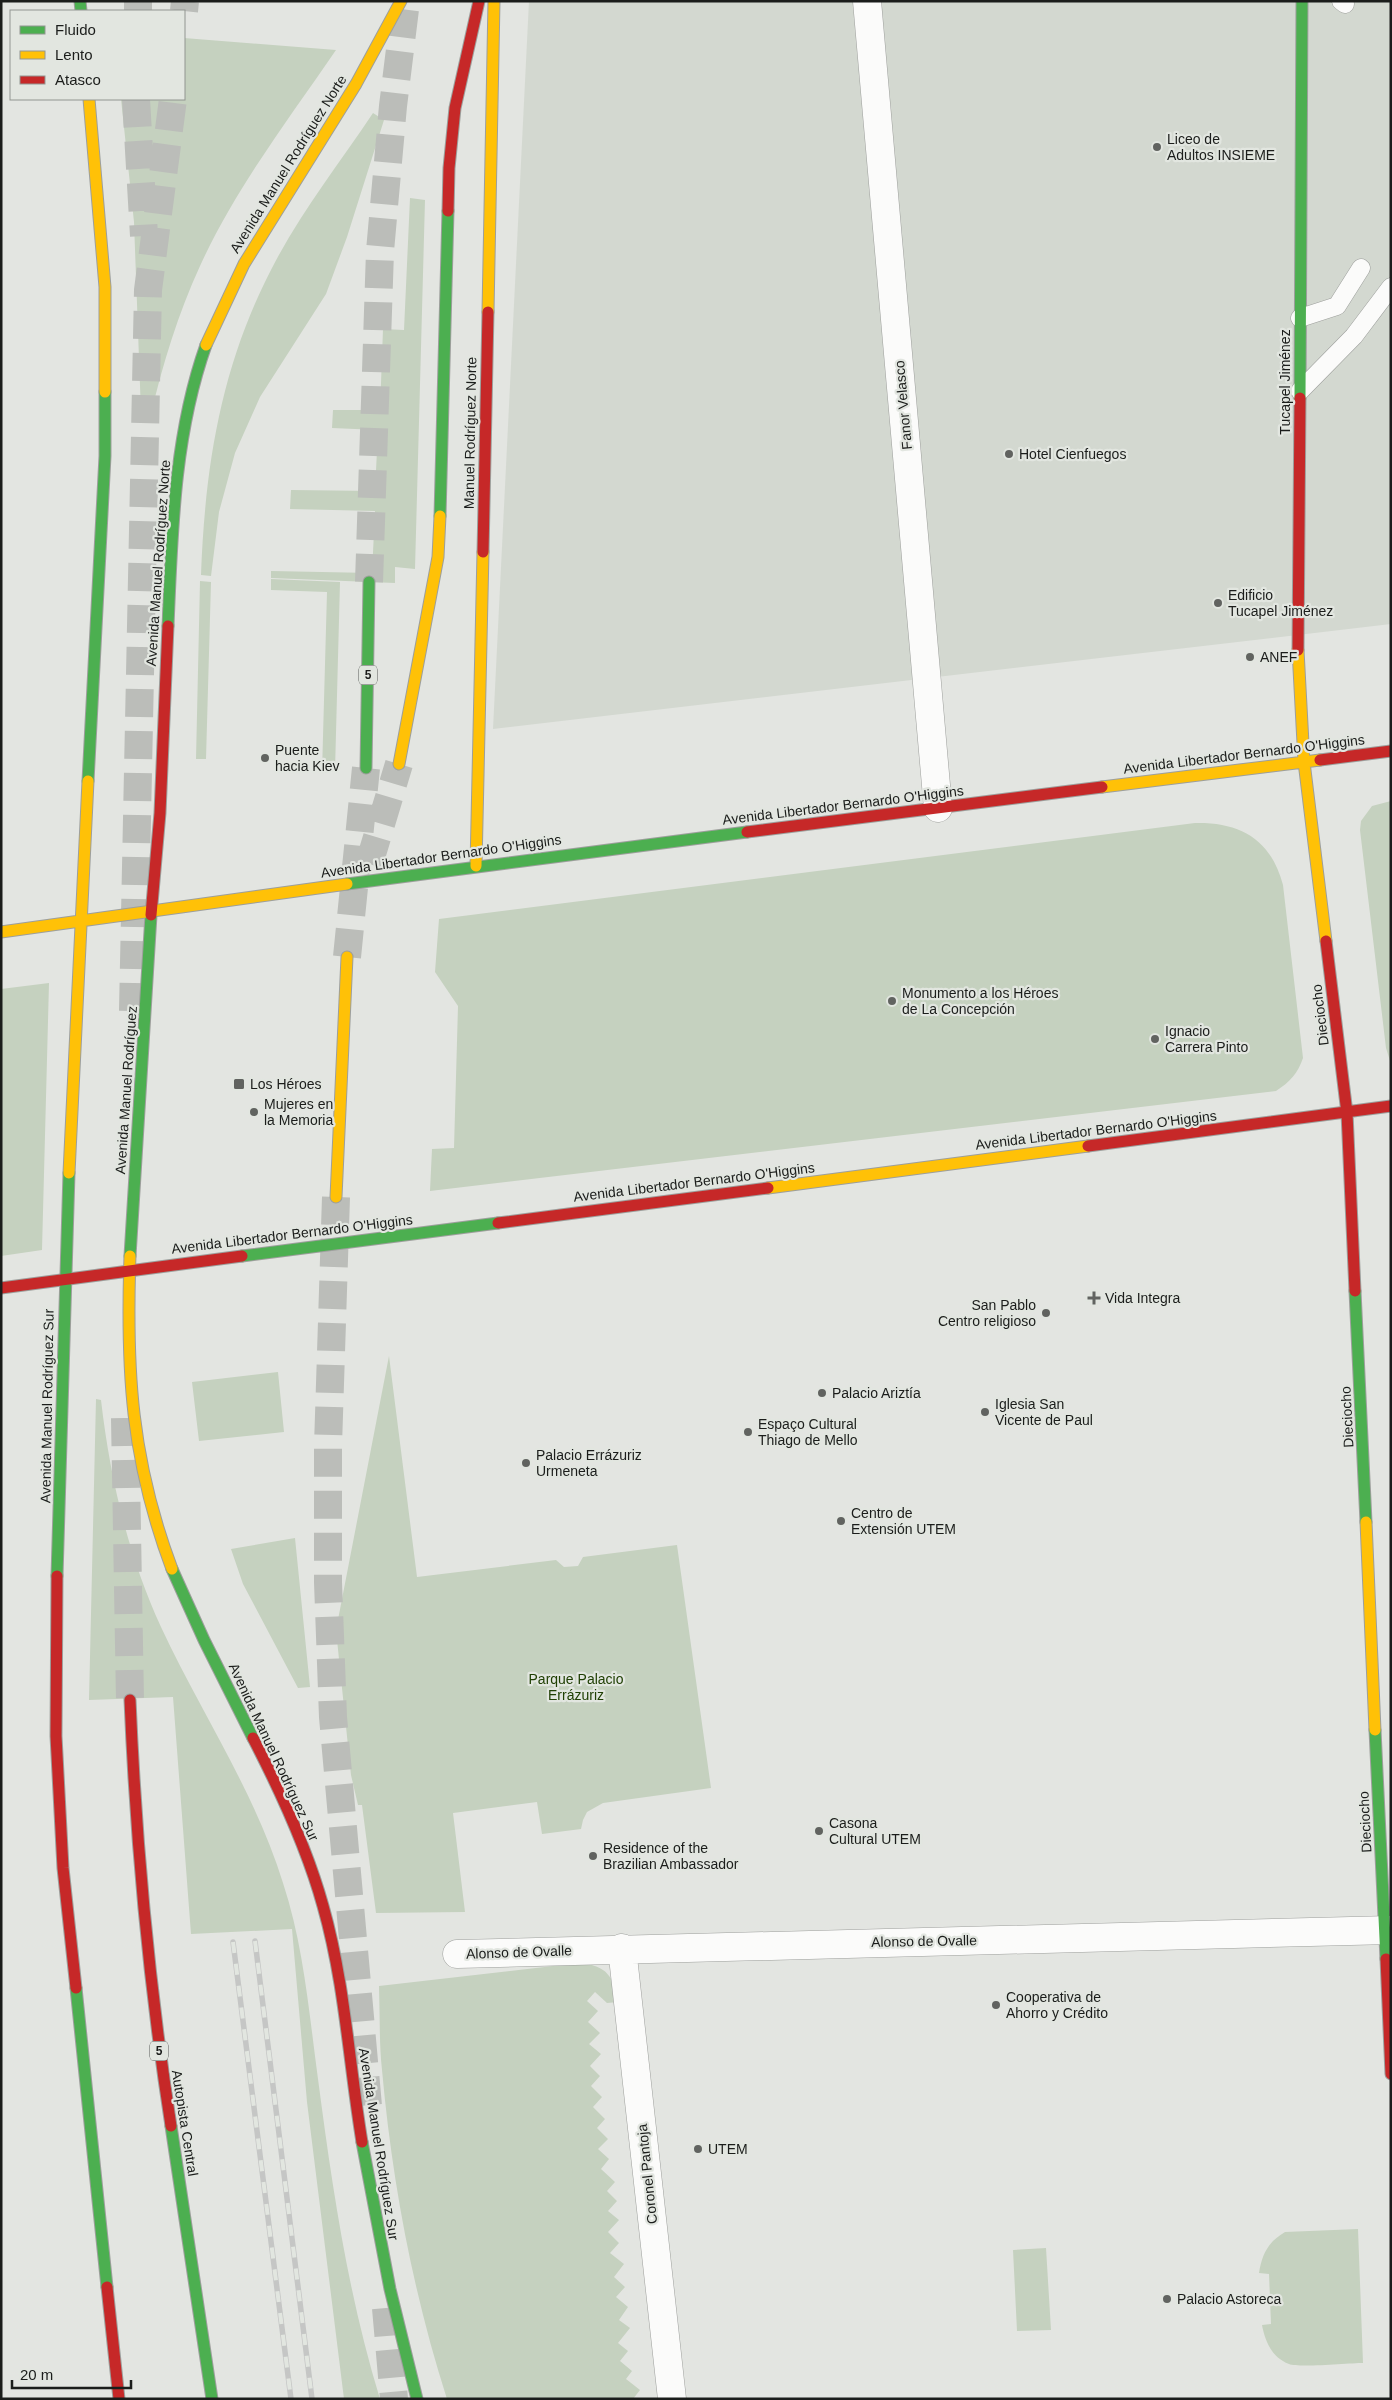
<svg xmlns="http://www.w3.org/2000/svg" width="1392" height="2400" font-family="Arial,sans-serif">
<rect width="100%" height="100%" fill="#e3e5e1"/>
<!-- built -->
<path fill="#d3d8d0" d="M529,1H1391V624L493,729Z"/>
<!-- green -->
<path fill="#c5d1bf" d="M184,38L336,50C288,120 235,189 200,266C178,314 163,363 151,414L141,413L134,222L121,99H184Z
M373,113L384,120L347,237L326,294L260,397L235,453L219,512L211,576L201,575C205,466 221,366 272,268C300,213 339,164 373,113Z
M410,198L425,200L415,569L395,567V583L271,578V571L372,573L375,511L290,509L291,490L375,491L378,430L332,428L333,410H380L383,329L404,330Z
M271,579L340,582L335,771L322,773L327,592L271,590Z
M200,581L211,582L206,759H196Z
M1391,801V1064L1386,1048L1360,830L1361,821L1372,806Z
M1195,823C1240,822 1271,839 1283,885L1303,1058C1298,1073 1290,1082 1276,1091L430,1191L432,1149L454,1148L458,1006L435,972L439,919Z
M49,983L42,1250L1,1256V989Z
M389,1356L417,1577L556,1560L564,1567L578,1566L583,1557L677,1545L711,1788L603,1803L587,1812L583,1820L581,1829L542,1834L537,1802L453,1813L465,1912L376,1913L362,1805H358L351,1775L336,1630Z
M278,1372L284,1432L199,1441L192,1382Z
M96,1399L101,1400C110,1478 128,1555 161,1627C201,1713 255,1792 283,1883C304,1947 309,2013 318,2079C332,2186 348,2295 380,2399H344L307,2102L292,1929L191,1934L173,1697L89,1700Z
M295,1538L310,1687L298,1688L243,1584L231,1549Z
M579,1963C607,1965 614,1977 618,2002L607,2003L595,1992L587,2001L598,2011L588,2022L600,2033L589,2044L601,2054L590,2066L600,2076L591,2086L602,2097L593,2107L605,2119L597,2128L608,2139L598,2149L609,2159L601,2169L615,2182L607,2191L617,2201L608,2211L619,2220L608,2232L619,2243L610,2253L624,2264L614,2277L625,2287L616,2297L628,2307L619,2320L630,2328L618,2343L628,2351L620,2361L632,2371L626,2379L640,2390L633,2399H447C413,2293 392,2181 382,2070C379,2042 380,2014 379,1986Z
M1358,2229L1363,2363C1349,2363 1299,2368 1289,2364C1272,2358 1265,2341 1262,2325L1271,2324L1269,2274L1259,2273C1262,2254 1268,2242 1285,2232Z
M1046,2248L1051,2330L1017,2331L1013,2250Z"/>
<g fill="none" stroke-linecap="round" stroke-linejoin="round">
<!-- highway-tunnel -->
<path stroke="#bbbdb9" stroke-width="28" stroke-dasharray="28 14" stroke-linecap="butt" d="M138,11V1
M184,11L185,1
M136,99L144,236
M369,582L380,251L393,106L406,1
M369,864L399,764
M347,957L366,768
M133,1011L148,290L173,99
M336,1197L328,1446V1582L333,1717L368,2106
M125,1418L130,1700
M386,2308L394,2399"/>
<defs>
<path id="lane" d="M1341,1L1345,4
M1300,318L1337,306L1361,268
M1300,391L1354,336L1391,287"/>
<path id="street" d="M867,1L938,808
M622,1948L672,2399
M457,1954L1391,1930"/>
<path id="fast" d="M80,1L81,11
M1300,398L1302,1
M440,516L448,211
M168,626C172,532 174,435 206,345
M366,768L369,582
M88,781L105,456V392
M347,884L747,832
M130,1256L151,915
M242,1256L498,1223
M1355,1291L1366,1522
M172,1569L204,1640L253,1738
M57,1576L69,1173
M1375,1730L1386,1959
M76,1988L107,2287
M171,2126L212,2399
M362,2142L390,2289L417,2399"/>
<path id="slow" d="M89,99L105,287V392
M488,312L494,1
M206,345L244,264L356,84L401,1
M1298,650L1304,762L1326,941
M399,764L438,557L440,516
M1102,787L1320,760
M476,866L483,552
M1,932L347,884
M69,1173L88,781
M768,1188L1088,1146
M336,1197L347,957
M130,1256C126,1371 131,1460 172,1569
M1366,1522L1375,1730"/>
<path id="jam" d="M448,211L449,168L455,108L479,1
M483,552L488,312
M1298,650L1300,398
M1320,760L1391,751
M747,832L1102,787
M151,915L160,813L168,626
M1326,941L1347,1113L1355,1291
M1088,1146L1391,1106
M498,1223L768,1188
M1,1288L242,1256
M57,1576L56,1736L63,1868L76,1988
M130,1700C136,1843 149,1985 171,2126
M253,1738C281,1792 307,1848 323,1906C345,1983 349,2064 362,2142
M1386,1959L1391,2074
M107,2287L119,2399"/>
</defs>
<!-- lane casing -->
<use href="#lane" stroke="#9d9f9c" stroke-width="19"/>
<!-- street casing -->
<use href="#street" stroke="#9d9f9c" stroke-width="29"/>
<!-- fast casing -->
<use href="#fast" stroke="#9d9f9c" stroke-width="13"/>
<!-- slow casing -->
<use href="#slow" stroke="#9d9f9c" stroke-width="13"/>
<!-- jam casing -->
<use href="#jam" stroke="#9d9f9c" stroke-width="13"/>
<!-- lane -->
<use href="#lane" stroke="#fbfbfa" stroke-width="18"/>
<!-- street -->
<use href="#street" stroke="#fbfbfa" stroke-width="28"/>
<!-- fast -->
<use href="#fast" stroke="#4caf50" stroke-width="11"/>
<!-- slow -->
<use href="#slow" stroke="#ffc107" stroke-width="11"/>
<!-- jam -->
<use href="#jam" stroke="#c62828" stroke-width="11"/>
<defs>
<path id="rail" d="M255,1941L312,2399
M233,1942L291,2399"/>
</defs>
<!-- rail casing -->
<use href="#rail" stroke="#c5c6c5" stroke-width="5.5"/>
<!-- rail -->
<use href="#rail" stroke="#e2e6e0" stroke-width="4" stroke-dasharray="11" stroke-linecap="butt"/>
</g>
<!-- markers -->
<g fill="#616360" stroke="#e2e6e0" stroke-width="2">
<circle cx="1157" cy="147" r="5"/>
<circle cx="1009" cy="454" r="5"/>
<circle cx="1218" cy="603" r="5"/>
<circle cx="1250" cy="657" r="5"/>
<circle cx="265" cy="758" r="5"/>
<circle cx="892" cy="1001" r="5"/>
<circle cx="1155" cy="1039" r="5"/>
<rect x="233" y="1078" width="12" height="12" rx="2.5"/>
<circle cx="254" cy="1112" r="5"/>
<path d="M1091.5 1290.5h5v5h5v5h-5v5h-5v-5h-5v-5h5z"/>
<circle cx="1046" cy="1313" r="5"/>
<circle cx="822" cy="1393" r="5"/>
<circle cx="985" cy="1412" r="5"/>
<circle cx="748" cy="1432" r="5"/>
<circle cx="526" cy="1463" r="5"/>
<circle cx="841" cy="1521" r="5"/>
<circle cx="819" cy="1831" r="5"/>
<circle cx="593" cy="1856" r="5"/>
<circle cx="996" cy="2005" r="5"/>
<circle cx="698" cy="2149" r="5"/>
<circle cx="1167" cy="2299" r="5"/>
</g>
<g text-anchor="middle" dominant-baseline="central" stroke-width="4.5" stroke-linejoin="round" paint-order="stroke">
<!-- shield labels -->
<g fill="#e2e6e0" stroke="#575956" stroke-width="1">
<rect x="359" y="665.5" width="18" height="19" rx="4"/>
<rect x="150" y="2041.5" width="18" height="19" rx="4"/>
</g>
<g font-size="12" font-weight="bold" fill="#1b1d1b">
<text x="368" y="675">5</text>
<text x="159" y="2051">5</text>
</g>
<!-- poi labels -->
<g font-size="14" fill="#1b1d1b" stroke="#e2e6e0" text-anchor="start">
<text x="1167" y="139">Liceo de<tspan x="1167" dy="16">Adultos INSIEME</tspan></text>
<text x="1019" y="454">Hotel Cienfuegos</text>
<text x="1228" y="595">Edificio<tspan x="1228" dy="16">Tucapel Jiménez</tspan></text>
<text x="1260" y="657">ANEF</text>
<text x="275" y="750">Puente<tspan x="275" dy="16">hacia Kiev</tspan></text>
<text x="902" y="993">Monumento a los Héroes<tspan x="902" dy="16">de La Concepción</tspan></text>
<text x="1165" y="1031">Ignacio<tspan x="1165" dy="16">Carrera Pinto</tspan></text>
<text x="250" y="1084">Los Héroes</text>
<text x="264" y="1104">Mujeres en<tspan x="264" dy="16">la Memoria</tspan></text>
<text x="1105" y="1298">Vida Integra</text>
<text x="1036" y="1305" text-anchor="end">San Pablo<tspan x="1036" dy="16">Centro religioso</tspan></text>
<text x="832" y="1393">Palacio Ariztía</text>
<text x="995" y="1404">Iglesia San<tspan x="995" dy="16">Vicente de Paul</tspan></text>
<text x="758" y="1424">Espaço Cultural<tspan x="758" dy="16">Thiago de Mello</tspan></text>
<text x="536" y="1455">Palacio Errázuriz<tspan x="536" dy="16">Urmeneta</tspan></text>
<text x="851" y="1513">Centro de<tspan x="851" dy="16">Extensión UTEM</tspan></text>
<text x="829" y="1823">Casona<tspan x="829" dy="16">Cultural UTEM</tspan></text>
<text x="603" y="1848">Residence of the<tspan x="603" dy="16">Brazilian Ambassador</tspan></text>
<text x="1006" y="1997">Cooperativa de<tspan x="1006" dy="16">Ahorro y Crédito</tspan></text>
<text x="708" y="2149">UTEM</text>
<text x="1177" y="2299">Palacio Astoreca</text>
</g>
<!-- street labels -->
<g font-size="14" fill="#1b1d1b" stroke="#e2e6e0">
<text transform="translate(288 164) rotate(-58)">Avenida Manuel Rodríguez Norte</text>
<text transform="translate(1285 382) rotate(-90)">Tucapel Jiménez</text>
<text transform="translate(903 405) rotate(-95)">Fanor Velasco</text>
<text transform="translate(470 433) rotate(-89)">Manuel Rodríguez Norte</text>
<text transform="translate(158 563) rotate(-86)">Avenida Manuel Rodríguez Norte</text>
<text transform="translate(1244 754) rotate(-7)">Avenida Libertador Bernardo O'Higgins</text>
<text transform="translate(843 805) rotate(-7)">Avenida Libertador Bernardo O'Higgins</text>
<text transform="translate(441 856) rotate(-8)">Avenida Libertador Bernardo O'Higgins</text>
<text transform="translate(1320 1015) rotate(-97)">Dieciocho</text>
<text transform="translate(126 1090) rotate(-86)">Avenida Manuel Rodríguez</text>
<text transform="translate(1096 1130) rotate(-7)">Avenida Libertador Bernardo O'Higgins</text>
<text transform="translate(694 1182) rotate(-7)">Avenida Libertador Bernardo O'Higgins</text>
<text transform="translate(292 1234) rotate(-7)">Avenida Libertador Bernardo O'Higgins</text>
<text transform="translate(47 1406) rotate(-89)">Avenida Manuel Rodríguez Sur</text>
<text transform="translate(1347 1417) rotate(-93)">Dieciocho</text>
<text transform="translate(274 1752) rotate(65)">Avenida Manuel Rodríguez Sur</text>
<text transform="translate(1365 1822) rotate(-93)">Dieciocho</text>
<text transform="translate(924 1941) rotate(-1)">Alonso de Ovalle</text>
<text transform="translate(519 1952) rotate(-2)">Alonso de Ovalle</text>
<text transform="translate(185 2123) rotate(81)">Autopista Central</text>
<text transform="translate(379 2144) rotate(81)">Avenida Manuel Rodríguez Sur</text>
<text transform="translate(647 2174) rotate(-96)">Coronel Pantoja</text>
</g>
<!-- park labels -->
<g font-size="14" fill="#204004" stroke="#e2e6e0">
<text x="576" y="1679">Parque Palacio<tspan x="576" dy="16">Errázuriz</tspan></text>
</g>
</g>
<!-- border -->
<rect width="1392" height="2400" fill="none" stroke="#1b1d1b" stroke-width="5"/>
<!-- legend -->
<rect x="10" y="10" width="175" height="90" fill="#e2e6e0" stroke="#929691"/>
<rect x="20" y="26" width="25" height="8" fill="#4caf50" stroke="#929691"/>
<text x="55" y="35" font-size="15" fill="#1b1d1b">Fluido</text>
<rect x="20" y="51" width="25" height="8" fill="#ffc107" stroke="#929691"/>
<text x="55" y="60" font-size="15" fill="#1b1d1b">Lento</text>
<rect x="20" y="76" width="25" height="8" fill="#c62828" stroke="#929691"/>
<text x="55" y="85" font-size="15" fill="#1b1d1b">Atasco</text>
<!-- scale -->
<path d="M12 2380v8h119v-8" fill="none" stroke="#1b1d1b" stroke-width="2.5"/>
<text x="20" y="2380" font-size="15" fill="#1b1d1b" stroke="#e2e6e0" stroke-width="4" paint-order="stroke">20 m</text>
</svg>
